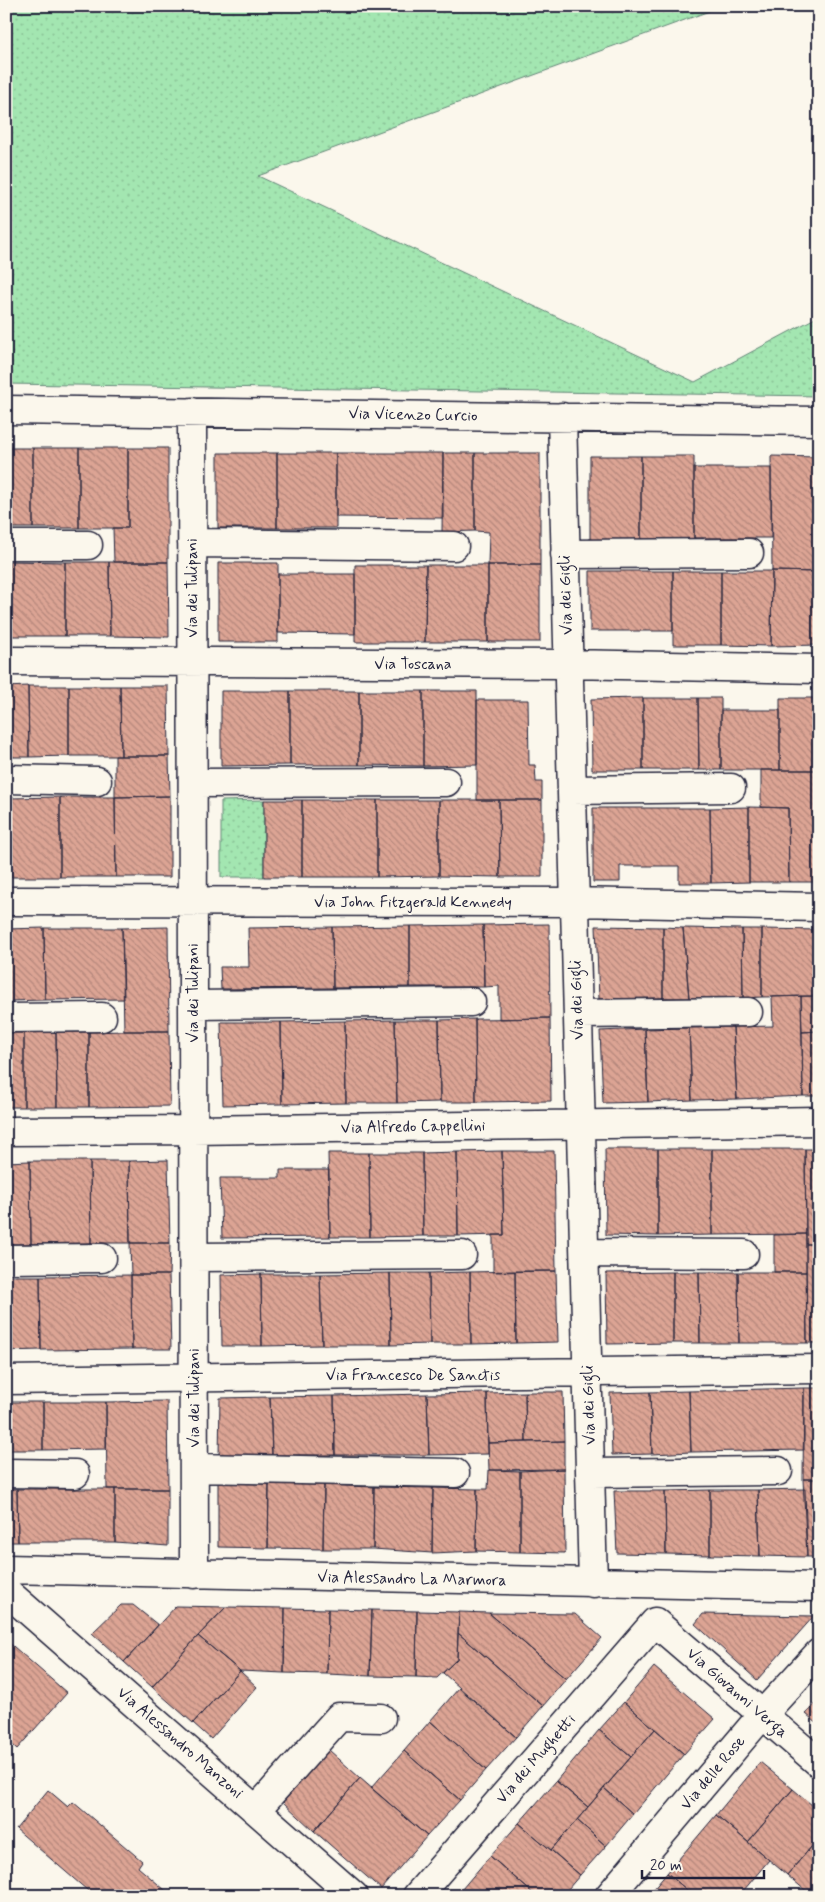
<svg xmlns="http://www.w3.org/2000/svg" width="825" height="1902" font-family="Mynerve,sans-serif">
<defs>
<pattern id="grass-dots" width="8" height="8" patternUnits="userSpaceOnUse" patternTransform="scale(1.25)"><rect width="8" height="8" fill="#a3e6b1"/><path d="M2 2h.1M6 6h.1" fill="none" stroke="#8cc599" stroke-width="1.8" stroke-linecap="round"/></pattern>
<pattern id="building-back-hatch" width="6" height="6" patternUnits="userSpaceOnUse" patternTransform="scale(1.25)"><rect width="6" height="6" fill="#dca494"/><path d="M-1 5l2 2M0 0l6 6M5-1l2 2" fill="none" stroke="#b2857a"/></pattern>
</defs>
<rect width="100%" height="100%" fill="#fbf7ec"/>
<filter id="ink" filterUnits="userSpaceOnUse"><feTurbulence type="fractalNoise" baseFrequency=".02" numOctaves="2"/><feDisplacementMap in="SourceGraphic" scale="10" xChannelSelector="R" yChannelSelector="G"/><feConvolveMatrix kernelMatrix="1 2 1 2 8 2 1 2 1" color-interpolation-filters="sRGB"/></filter>
<g filter="url(#ink)">
<!-- grass -->
<path fill="url(#grass-dots)" stroke="#628476" d="M6,6H723L258,176L695,382L819,316V396L6,384Z
M264,800V877H221V801Z"/>
<!-- building -->
<path fill="url(#building-back-hatch)" stroke="#22223b" d="M6,448H33V528H6Z
M33,448H79V528H33Z
M79,448H128V528H79Z
M128,448H168V562H114L113,528H128Z
M218,453H277V528H218Z
M277,453H336V528H277Z
M336,453H443V518L336,517Z
M443,453H475V531L442,532Z
M475,453H540V565H488L489,532L475,531Z
M590,456H641V540H590Z
M641,456H694V540H641Z
M771,456L819,457V572L772,571Z
M694,468H771V538H694Z
M6,561H9V636H6Z
M9,561L65,562V636H9Z
M65,562H109L110,636H65Z
M109,562H168L169,637L110,636Z
M218,563H278V642H218Z
M355,565H426L425,642H355Z
M426,565H488V642H425Z
M488,565H540V642H488Z
M590,571H673V631H590Z
M673,571H721V645H673Z
M721,571H772L771,646L721,645Z
M772,571L819,572V645L771,646Z
M278,574H355V634L278,633Z
M28,686H69V756L29,757Z
M28,686L29,757H6V687Z
M69,686H120L121,756H69Z
M120,686H168L169,756H121Z
M221,691H290V765L221,766Z
M290,691H359V765H290Z
M359,691H423V766L359,765Z
M423,691H477V765L423,766Z
M643,698H698L699,770H643Z
M643,698V770H592L591,699Z
M698,698H721V770H699Z
M780,698H819V770H780Z
M477,700H528L529,765H535L536,782H542V800H477Z
M721,710H780V770H721Z
M115,756H169L170,796L115,797Z
M761,770H819V882H789L788,808L761,807Z
M170,796V877H116L115,797Z
M60,797V877H11L10,798Z
M60,797H115L116,877H60Z
M6,798H10L11,877H6Z
M264,800H302V877H264Z
M302,800H377V877H302Z
M377,800H439V876L377,877Z
M439,800H499L500,877L439,876Z
M499,800H542V877H500Z
M749,807V882L711,883L710,808Z
M749,807L788,808L789,882H749Z
M593,808H710L711,883H679V866H620V882H593Z
M549,924L550,1018L499,1019V986L484,987L483,925Z
M483,925L484,987H410V926Z
M410,926V987L333,988L332,927Z
M596,926L663,927V998L599,999Z
M168,927L169,1031H124L122,928Z
M332,927L333,988L221,989L220,967H249L248,928Z
M663,927L683,928L689,998H663Z
M44,928L45,1000L6,1001V929Z
M44,928H122L124,999L45,1000Z
M683,928L742,929L743,998H689Z
M742,929H762V997L743,998Z
M762,929L819,930V996L762,997Z
M801,996L803,1096L737,1099L733,1027L773,1026L772,997Z
M801,996H819V1031L802,1032Z
M550,1018L551,1101L476,1102L475,1019Z
M475,1019L476,1102H440L439,1020Z
M395,1020H439L440,1102L397,1103Z
M395,1020L397,1103H346L345,1021Z
M345,1021L346,1103L282,1104L281,1022Z
M221,1022H281L282,1104L223,1105Z
M733,1027L737,1099L692,1100L689,1028Z
M689,1028L692,1100L648,1102L645,1029Z
M645,1029L648,1102L603,1103L600,1031Z
M124,1031H169L170,1106L89,1107V1032Z
M819,1031V1096H803L802,1032Z
M56,1032H89V1107H57Z
M56,1032L57,1107H24V1033Z
M6,1033H24V1107H6Z
M605,1149H658V1236L606,1235Z
M658,1149H712V1235L658,1236Z
M712,1149H805L806,1234L712,1235Z
M805,1149H819V1244H806Z
M502,1151L504,1235L458,1236L457,1152Z
M502,1151H554L556,1271L493,1272V1235H504Z
M457,1152L458,1236H423L422,1153Z
M328,1153H369L370,1237H330Z
M369,1153H422L423,1236L370,1237Z
M168,1160L170,1243H130L129,1161Z
M30,1161L31,1244H6V1162Z
M30,1161H90L91,1243L31,1244Z
M90,1161H129L130,1243H91Z
M280,1170H329L330,1237L222,1238L220,1178H280Z
M806,1234V1272H774V1235Z
M130,1243H170L169,1275H131Z
M806,1244H819V1343H807Z
M515,1271H556L558,1342L516,1343Z
M515,1271L516,1343L471,1344L470,1272Z
M470,1272L471,1344H430L429,1273Z
M673,1272H699L700,1343H673Z
M673,1272V1343L607,1344L606,1273Z
M699,1272H738L739,1343H700Z
M738,1272H806L807,1343H739Z
M390,1273H429L430,1344L391,1345Z
M390,1273L391,1345H322L320,1274Z
M261,1274H320L322,1345L262,1346Z
M261,1274L262,1346H222L221,1275Z
M131,1275L132,1349L41,1350L40,1276Z
M131,1275H169L171,1349H132Z
M6,1276H40L41,1350L6,1351Z
M804,1388V1450L691,1452L689,1391Z
M804,1388H819V1479H803Z
M689,1391L691,1452L652,1454L650,1392Z
M525,1392H563L564,1441L526,1442Z
M525,1392L526,1442L488,1443L487,1393Z
M650,1392L652,1454L612,1455L610,1393Z
M487,1393L488,1454L429,1455L427,1394Z
M427,1394L429,1455H335L334,1396Z
M334,1396L335,1455H272L270,1397Z
M270,1397L272,1455L219,1456L220,1398Z
M167,1401L168,1489H107L106,1402Z
M6,1402H43V1450H6Z
M43,1402H106V1449L43,1450Z
M564,1441V1469L489,1470L488,1443Z
M564,1469L565,1553L520,1552V1471Z
M489,1470L520,1471V1552L476,1551L477,1489H488Z
M803,1479H819V1557H807Z
M218,1483L269,1484L268,1548L218,1547Z
M269,1484L324,1485L323,1549L268,1548Z
M324,1485L374,1487L373,1549H323Z
M374,1487L433,1488L432,1553L373,1549Z
M433,1488L477,1489L476,1551L432,1553Z
M6,1489H17L18,1542H6Z
M17,1489H115V1542H18Z
M115,1489H168V1546L115,1542Z
M805,1489L807,1557L760,1556L758,1490Z
M710,1490H758L760,1556L710,1555Z
M710,1490V1555L666,1554L665,1491Z
M614,1491H665L666,1554L617,1553Z
M121,1605H133L158,1625L124,1662L92,1633Z
M176,1606L226,1607L198,1636L152,1687L124,1662Z
M226,1607L285,1608L284,1673L240,1671L198,1636Z
M285,1608L328,1609L327,1674L284,1673Z
M328,1609L372,1610L370,1676L327,1674Z
M372,1610L417,1611L416,1677L370,1676Z
M417,1611L459,1612L457,1659L437,1678L416,1677Z
M459,1612L489,1613L566,1679L543,1706L458,1633Z
M489,1613L575,1614L602,1638L566,1679Z
M703,1614L814,1616L757,1680L695,1624Z
M458,1633L543,1706L516,1737L443,1673L457,1659Z
M198,1636L240,1671L193,1723L152,1687Z
M6,1640L67,1693L17,1749L6,1739Z
M654,1667L715,1719L684,1754L624,1702Z
M240,1671L257,1687L211,1739L193,1723Z
M459,1688L516,1737L486,1770L430,1721Z
M819,1700V1725L806,1714Z
M624,1702L655,1729L631,1757L599,1730Z
M430,1721L486,1770L460,1800L404,1751Z
M655,1729L684,1754L633,1814L604,1788Z
M599,1730L631,1757L588,1807L556,1781Z
M329,1750L360,1778L314,1831L283,1802Z
M404,1751L460,1800L427,1836L371,1788Z
M760,1762L793,1789L748,1842L716,1815Z
M360,1778L427,1836L381,1889L314,1831Z
M556,1781L588,1807L551,1850L519,1823Z
M604,1788L633,1814L606,1846L577,1820Z
M793,1789L819,1811V1838L787,1875L748,1842Z
M48,1790L68,1807L73,1802L142,1861L138,1867L172,1896H94L16,1829Z
M716,1815L769,1860L739,1896H694L667,1873Z
M577,1820L606,1846L580,1875L551,1850Z
M519,1823L580,1875L562,1896H536L490,1856Z
M819,1838V1896H812L787,1875Z
M490,1856L536,1896H456Z
M667,1873L694,1896H648Z"/>
<g fill="none" stroke-linecap="round" stroke-linejoin="round">
<defs>
<path id="minor" d="M6,410L819,421
M192,412L194,1574
M562,417L593,1583
M192,543L454,546
M6,545H88
M565,554L749,553
M6,661L568,664L819,669
M6,779L97,781
M193,783L446,782
M572,790L731,788
M6,901L574,902L819,907
M193,1005L471,1002
M578,1014L748,1012
M6,1018L102,1017
M6,1131L193,1130L819,1121
M585,1253L744,1254
M194,1257L462,1255
M6,1259L102,1258
M6,1380C277,1374 548,1375 819,1369
M194,1468L455,1473
M6,1473L75,1474
M591,1473L778,1471
M6,1569L819,1587
M6,1591L354,1896
M655,1622L819,1763
M256,1810L339,1717L381,1718
M417,1896L655,1622
M609,1896L762,1715L819,1653"/>
</defs>
<!-- minor casing -->
<use href="#minor" stroke="#22223b" stroke-width="31"/>
<!-- minor -->
<use href="#minor" stroke="#fbf7ec" stroke-width="28"/>
</g>
</g>
<g text-anchor="middle" dominant-baseline="central" stroke-width="4" stroke-linejoin="round" paint-order="stroke">
<!-- street labels -->
<g font-size="16" fill="#22223b" stroke="#fbf7ec">
<text transform="translate(413 415) rotate(1)">Via Vicenzo Curcio</text>
<text transform="translate(192 588) rotate(-90)">Via dei Tulipani</text>
<text transform="translate(566 595) rotate(-92)">Via dei Gigli</text>
<text x="413" y="664">Via Toscana</text>
<text x="413" y="902">Via John Fitzgerald Kennedy</text>
<text transform="translate(193 993) rotate(-90)">Via dei Tulipani</text>
<text transform="translate(577 1000) rotate(-92)">Via dei Gigli</text>
<text transform="translate(413 1127) rotate(-1)">Via Alfredo Cappellini</text>
<text x="413" y="1375">Via Francesco De Sanctis</text>
<text transform="translate(194 1398) rotate(-90)">Via dei Tulipani</text>
<text transform="translate(589 1405) rotate(-92)">Via dei Gigli</text>
<text transform="translate(412 1579) rotate(1)">Via Alessandro La Marmora</text>
<text transform="translate(737 1693) rotate(41)">Via Giovanni Verga</text>
<text transform="translate(180 1743) rotate(41)">Via Alessandro Manzoni</text>
<text transform="translate(536 1759) rotate(-49)">Via dei Mughetti</text>
<text transform="translate(713 1773) rotate(-50)">Via delle Rose</text>
</g>
</g>
<!-- margin -->
<rect width="825" height="1902" fill="none" stroke="#fbf7ec" stroke-width="25"/>
<rect x="12" y="12" width="800" height="1877" fill="none" stroke="#22223b" stroke-width="2" filter="url(#ink)"/>
<!-- scale -->
<path d="M642 1870v8h122v-8" fill="none" stroke="#22223b" stroke-width="2.5"/>
<text x="650" y="1870" font-size="15" fill="#22223b" stroke="#fbf7ec" stroke-width="4" paint-order="stroke">20 m</text>
</svg>
